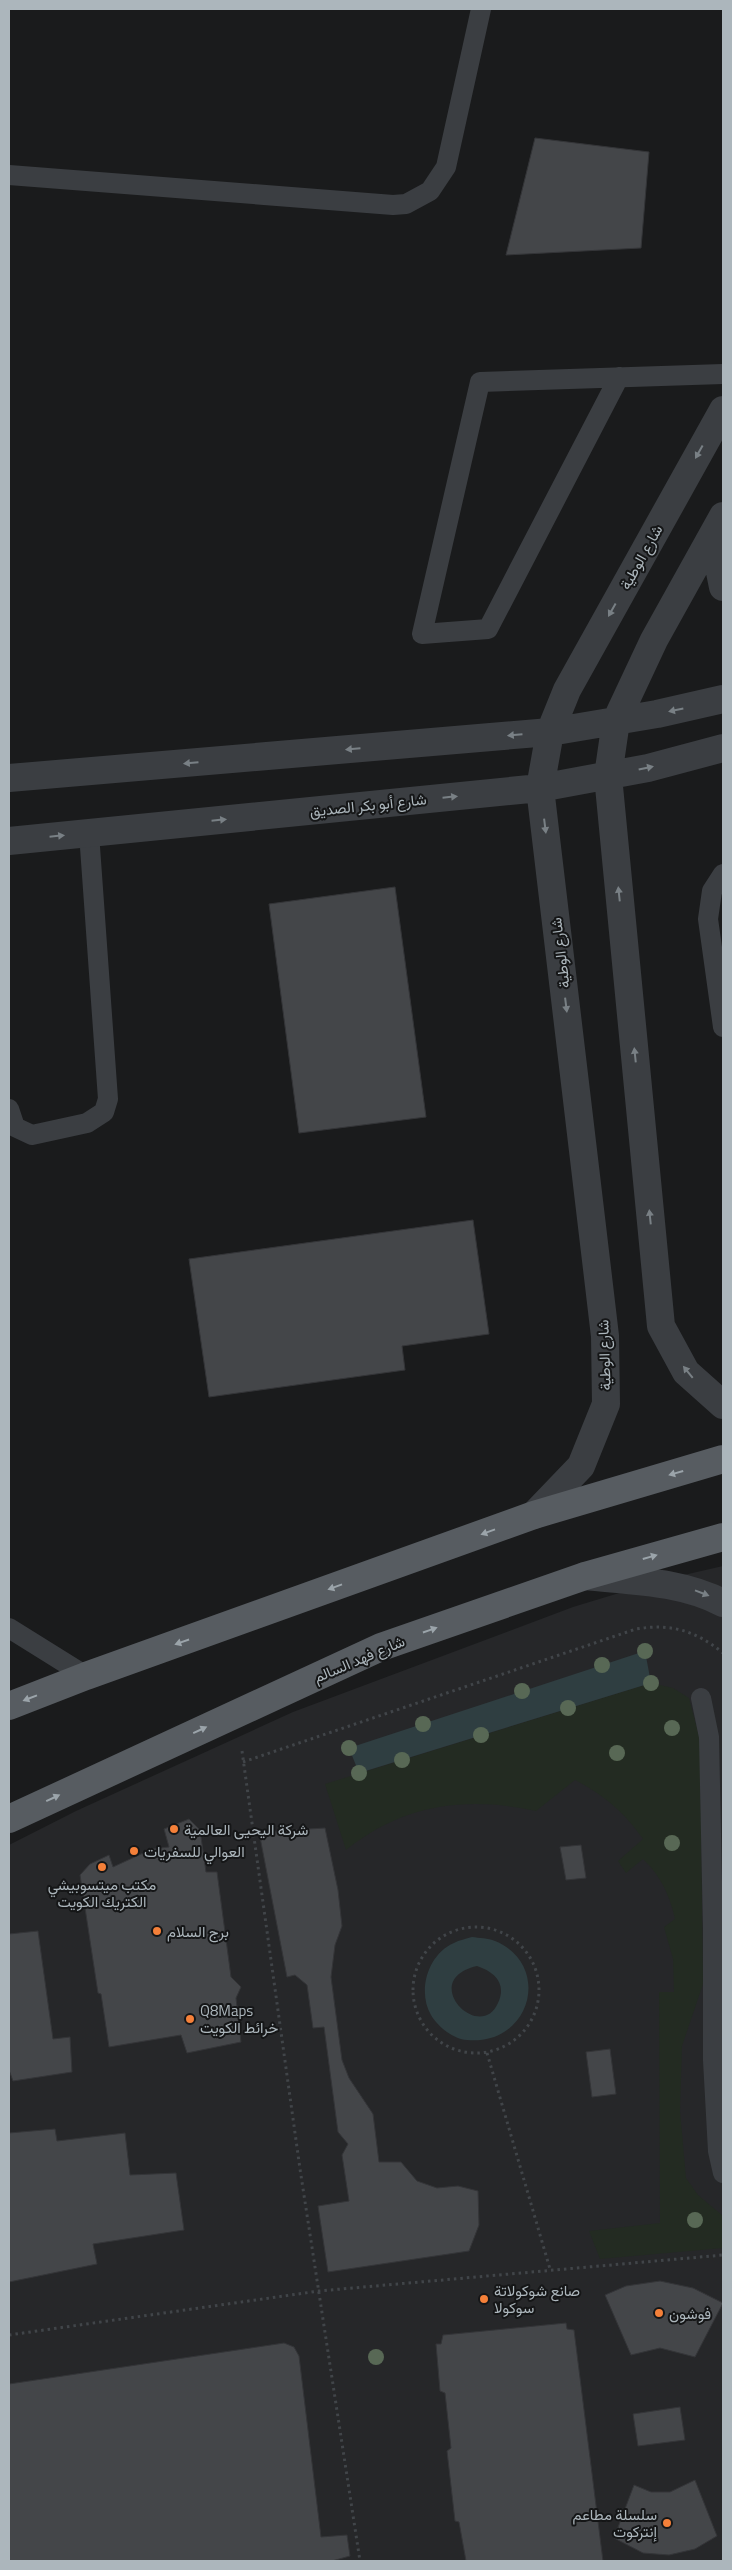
<svg xmlns="http://www.w3.org/2000/svg" width="732" height="2570" font-family="'Titillium Web',Vazirmatn,sans-serif">
<rect width="100%" height="100%" fill="#1a1b1c"/>
<!-- built -->
<path fill="#262729" d="M723,1566V2561H9V1845L76,1811L293,1712L573,1607L662,1580Z"/>
<!-- green -->
<path fill="#232b22" d="M651,1683L673,1688L689,1698L700,1740L703,1984L682,2046L680,2111L686,2178L698,2195L723,2216V2248L600,2259L589,2231L660,2223L659,1992H674L673,1959L664,1927L675,1919C670,1896 661,1876 643,1859L626,1873L618,1861L643,1839C624,1812 604,1795 575,1780L536,1811C465,1796 404,1804 346,1850L325,1784Z"/>
<!-- water -->
<path fill="#2f3e41" fill-rule="evenodd" d="M645,1651L651,1683L359,1773L349,1748Z
M472,1937C479,1938 488,1938 495,1941C552,1964 532,2046 467,2040C453,2039 438,2027 431,2015C417,1991 428,1954 454,1943C459,1940 466,1939 472,1937ZM477,1966C495,1972 507,1984 498,2003C480,2044 417,1980 477,1966Z"/>
<!-- building -->
<path fill="#444649" stroke="#343538" d="M535,138L649,152L641,248L506,255Z
M395,887L426,1117L299,1133L269,904Z
M473,1220L489,1334L402,1346L405,1370L209,1397L189,1259Z
M189,1819L200,1830L206,1872H217L231,1977L241,1987L236,1998L241,2042L187,2053L181,2035L109,2047L101,1994L98,1993L80,1875L90,1864L109,1855L113,1867L152,1849L169,1847L164,1829Z
M325,1828L338,1890L342,1926L335,1945L331,1977L342,2060L349,2078L373,2114L379,2162H401L417,2181L437,2188L458,2186L478,2191L479,2225L469,2251L328,2272L318,2206L349,2201L342,2155L348,2144L338,2132L324,2027L313,2028L307,1985L295,1975L287,1977L259,1832Z
M581,1845L586,1878L566,1880L560,1847Z
M38,1931L53,2039L70,2037L72,2072L13,2081L9,2070V1934Z
M610,2049L616,2094L592,2097L586,2052Z
M55,2129L57,2141L125,2133L130,2175L176,2173L184,2230L93,2244L97,2264L9,2282V2133Z
M660,2281L693,2288L723,2303L695,2357L660,2348L631,2355L605,2295L626,2286Z
M566,2323L567,2329L574,2330L603,2561H466L459,2522L455,2521L447,2451L451,2448L445,2393L440,2391L436,2344H441L443,2335Z
M284,2343L294,2347L299,2356L321,2537L347,2535L350,2556L332,2561H9V2384Z
M680,2407L685,2440L638,2446L633,2414Z
M695,2480L717,2536L695,2549L669,2555L643,2553L614,2538L634,2485L651,2492H670Z"/>
<g fill="none" stroke-linecap="round" stroke-linejoin="round">
<!-- path -->
<path stroke="#414549" stroke-width="3" stroke-dasharray="2.5 4" stroke-linecap="butt" d="M242,1751L300,2169L360,2561
M243,1762L636,1629C671,1623 696,1631 723,1653
M413 1990a63 63 0 1 1 126 0a63 63 0 1 1-126 0Z
M487,2053L550,2269
M9,2335L319,2291L723,2255"/>
<!-- service -->
<path stroke="#3b3e42" stroke-width="20" d="M9,175L393,205L406,204L430,191L446,167L481,9
M619,377L488,629L422,634L480,382L723,374
M723,874L712,891L708,919L723,1027
M9,1109L15,1127L32,1135L87,1123L104,1112L108,1099L89,833
M9,1628L86,1676
M701,1698L709,1737L713,1930V2060L718,2151L723,2173"/>
<!-- minor -->
<path stroke="#3b3e42" stroke-width="28" d="M723,516L654,640L616,721L608,776L661,1326L686,1372L723,1405
M713,537L723,587
M9,778L550,732L657,714L723,699
M9,841L540,788L648,768L723,748
M534,1515L581,1466L606,1404L605,1336L540,788L550,732L567,690L723,410
M585,1576C632,1581 681,1581 723,1603"/>
<!-- primary -->
<path stroke="#575c61" stroke-width="28" d="M9,1706L86,1676L534,1515L723,1459
M9,1819L381,1647L585,1576L723,1537"/>
</g>
<!-- trees -->
<g fill="#586855">
<circle cx="645" cy="1651" r="8"/>
<circle cx="602" cy="1665" r="8"/>
<circle cx="651" cy="1683" r="8"/>
<circle cx="522" cy="1691" r="8"/>
<circle cx="568" cy="1708" r="8"/>
<circle cx="423" cy="1724" r="8"/>
<circle cx="672" cy="1728" r="8"/>
<circle cx="481" cy="1735" r="8"/>
<circle cx="349" cy="1748" r="8"/>
<circle cx="617" cy="1753" r="8"/>
<circle cx="402" cy="1760" r="8"/>
<circle cx="359" cy="1773" r="8"/>
<circle cx="672" cy="1843" r="8"/>
<circle cx="695" cy="2220" r="8"/>
<circle cx="376" cy="2357" r="8"/>
</g>
<!-- one-way arrows -->
<defs><path id="oneway-solid" d="M-6-.8H1V-3.2L6.5 0L1 3.2V.8H-6Z" transform="scale(1.25)"/></defs>
<g fill="#798085">
<use href="#oneway-solid" transform="translate(699 452) rotate(119)"/>
<use href="#oneway-solid" transform="translate(612 610) rotate(119)"/>
<use href="#oneway-solid" transform="translate(676 710) rotate(168)"/>
<use href="#oneway-solid" transform="translate(515 735) rotate(175)"/>
<use href="#oneway-solid" transform="translate(353 749) rotate(175)"/>
<use href="#oneway-solid" transform="translate(191 763) rotate(175)"/>
<use href="#oneway-solid" transform="translate(646 768) rotate(-12)"/>
<use href="#oneway-solid" transform="translate(450 797) rotate(-6)"/>
<use href="#oneway-solid" transform="translate(219 820) rotate(-6)"/>
<use href="#oneway-solid" transform="translate(545 826) rotate(83)"/>
<use href="#oneway-solid" transform="translate(57 836) rotate(-6)"/>
<use href="#oneway-solid" transform="translate(619 894) rotate(-96)"/>
<use href="#oneway-solid" transform="translate(566 1005) rotate(83)"/>
<use href="#oneway-solid" transform="translate(635 1055) rotate(-96)"/>
<use href="#oneway-solid" transform="translate(650 1217) rotate(-96)"/>
<use href="#oneway-solid" transform="translate(688 1372) rotate(-129)"/>
<use href="#oneway-solid" transform="translate(702 1593) rotate(21)"/>
</g>
<g fill="#9ba4aa">
<use href="#oneway-solid" transform="translate(676 1473) rotate(164)"/>
<use href="#oneway-solid" transform="translate(488 1532) rotate(160)"/>
<use href="#oneway-solid" transform="translate(650 1557) rotate(-16)"/>
<use href="#oneway-solid" transform="translate(335 1587) rotate(160)"/>
<use href="#oneway-solid" transform="translate(430 1630) rotate(-19)"/>
<use href="#oneway-solid" transform="translate(182 1642) rotate(161)"/>
<use href="#oneway-solid" transform="translate(30 1698) rotate(159)"/>
<use href="#oneway-solid" transform="translate(200 1730) rotate(-25)"/>
<use href="#oneway-solid" transform="translate(53 1798) rotate(-25)"/>
</g>
<!-- markers -->
<g fill="#f58039" stroke="#151617" stroke-width="2">
<circle cx="174" cy="1829" r="5"/>
<circle cx="134" cy="1851" r="5"/>
<circle cx="102" cy="1867" r="5"/>
<circle cx="157" cy="1931" r="5"/>
<circle cx="190" cy="2019" r="5"/>
<circle cx="484" cy="2299" r="5"/>
<circle cx="659" cy="2313" r="5"/>
<circle cx="667" cy="2523" r="5"/>
</g>
<g text-anchor="middle" dominant-baseline="central" stroke-width="4" stroke-linejoin="round" paint-order="stroke">
<!-- street labels -->
<g font-size="15" fill="#acb6bc" stroke="#151617">
<text transform="translate(641 557) rotate(-61)">شارع الوطية</text>
<text transform="translate(368 805) rotate(-6)">شارع أبو بكر الصديق</text>
<text transform="translate(560 953) rotate(-97)">شارع الوطية</text>
<text transform="translate(604 1355) rotate(-92)">شارع الوطية</text>
<text transform="translate(359 1659) rotate(-23)">شارع فهد السالم</text>
</g>
<!-- poi labels -->
<g font-size="15" fill="#acb6bc" stroke="#151617" text-anchor="start">
<text x="184" y="1829">شركة اليحيى العالمية</text>
<text x="144" y="1851">العوالي للسفريات</text>
<text x="102" y="1884" text-anchor="middle">مكتب ميتسوبيشي<tspan x="102" dy="17">الكتريك الكويت</tspan></text>
<text x="167" y="1931">برج السلام</text>
<text x="200" y="2010">Q8Maps<tspan x="200" dy="17">خرائط الكويت</tspan></text>
<text x="494" y="2290">صانع شوكولاتة<tspan x="494" dy="17">سوكولا</tspan></text>
<text x="669" y="2313">فوشون</text>
<text x="657" y="2514" text-anchor="end">سلسلة مطاعم<tspan x="657" dy="17">إنتركوت</tspan></text>
</g>
</g>
<!-- border -->
<rect width="732" height="2570" fill="none" stroke="#acb6bc" stroke-width="20"/>
</svg>
